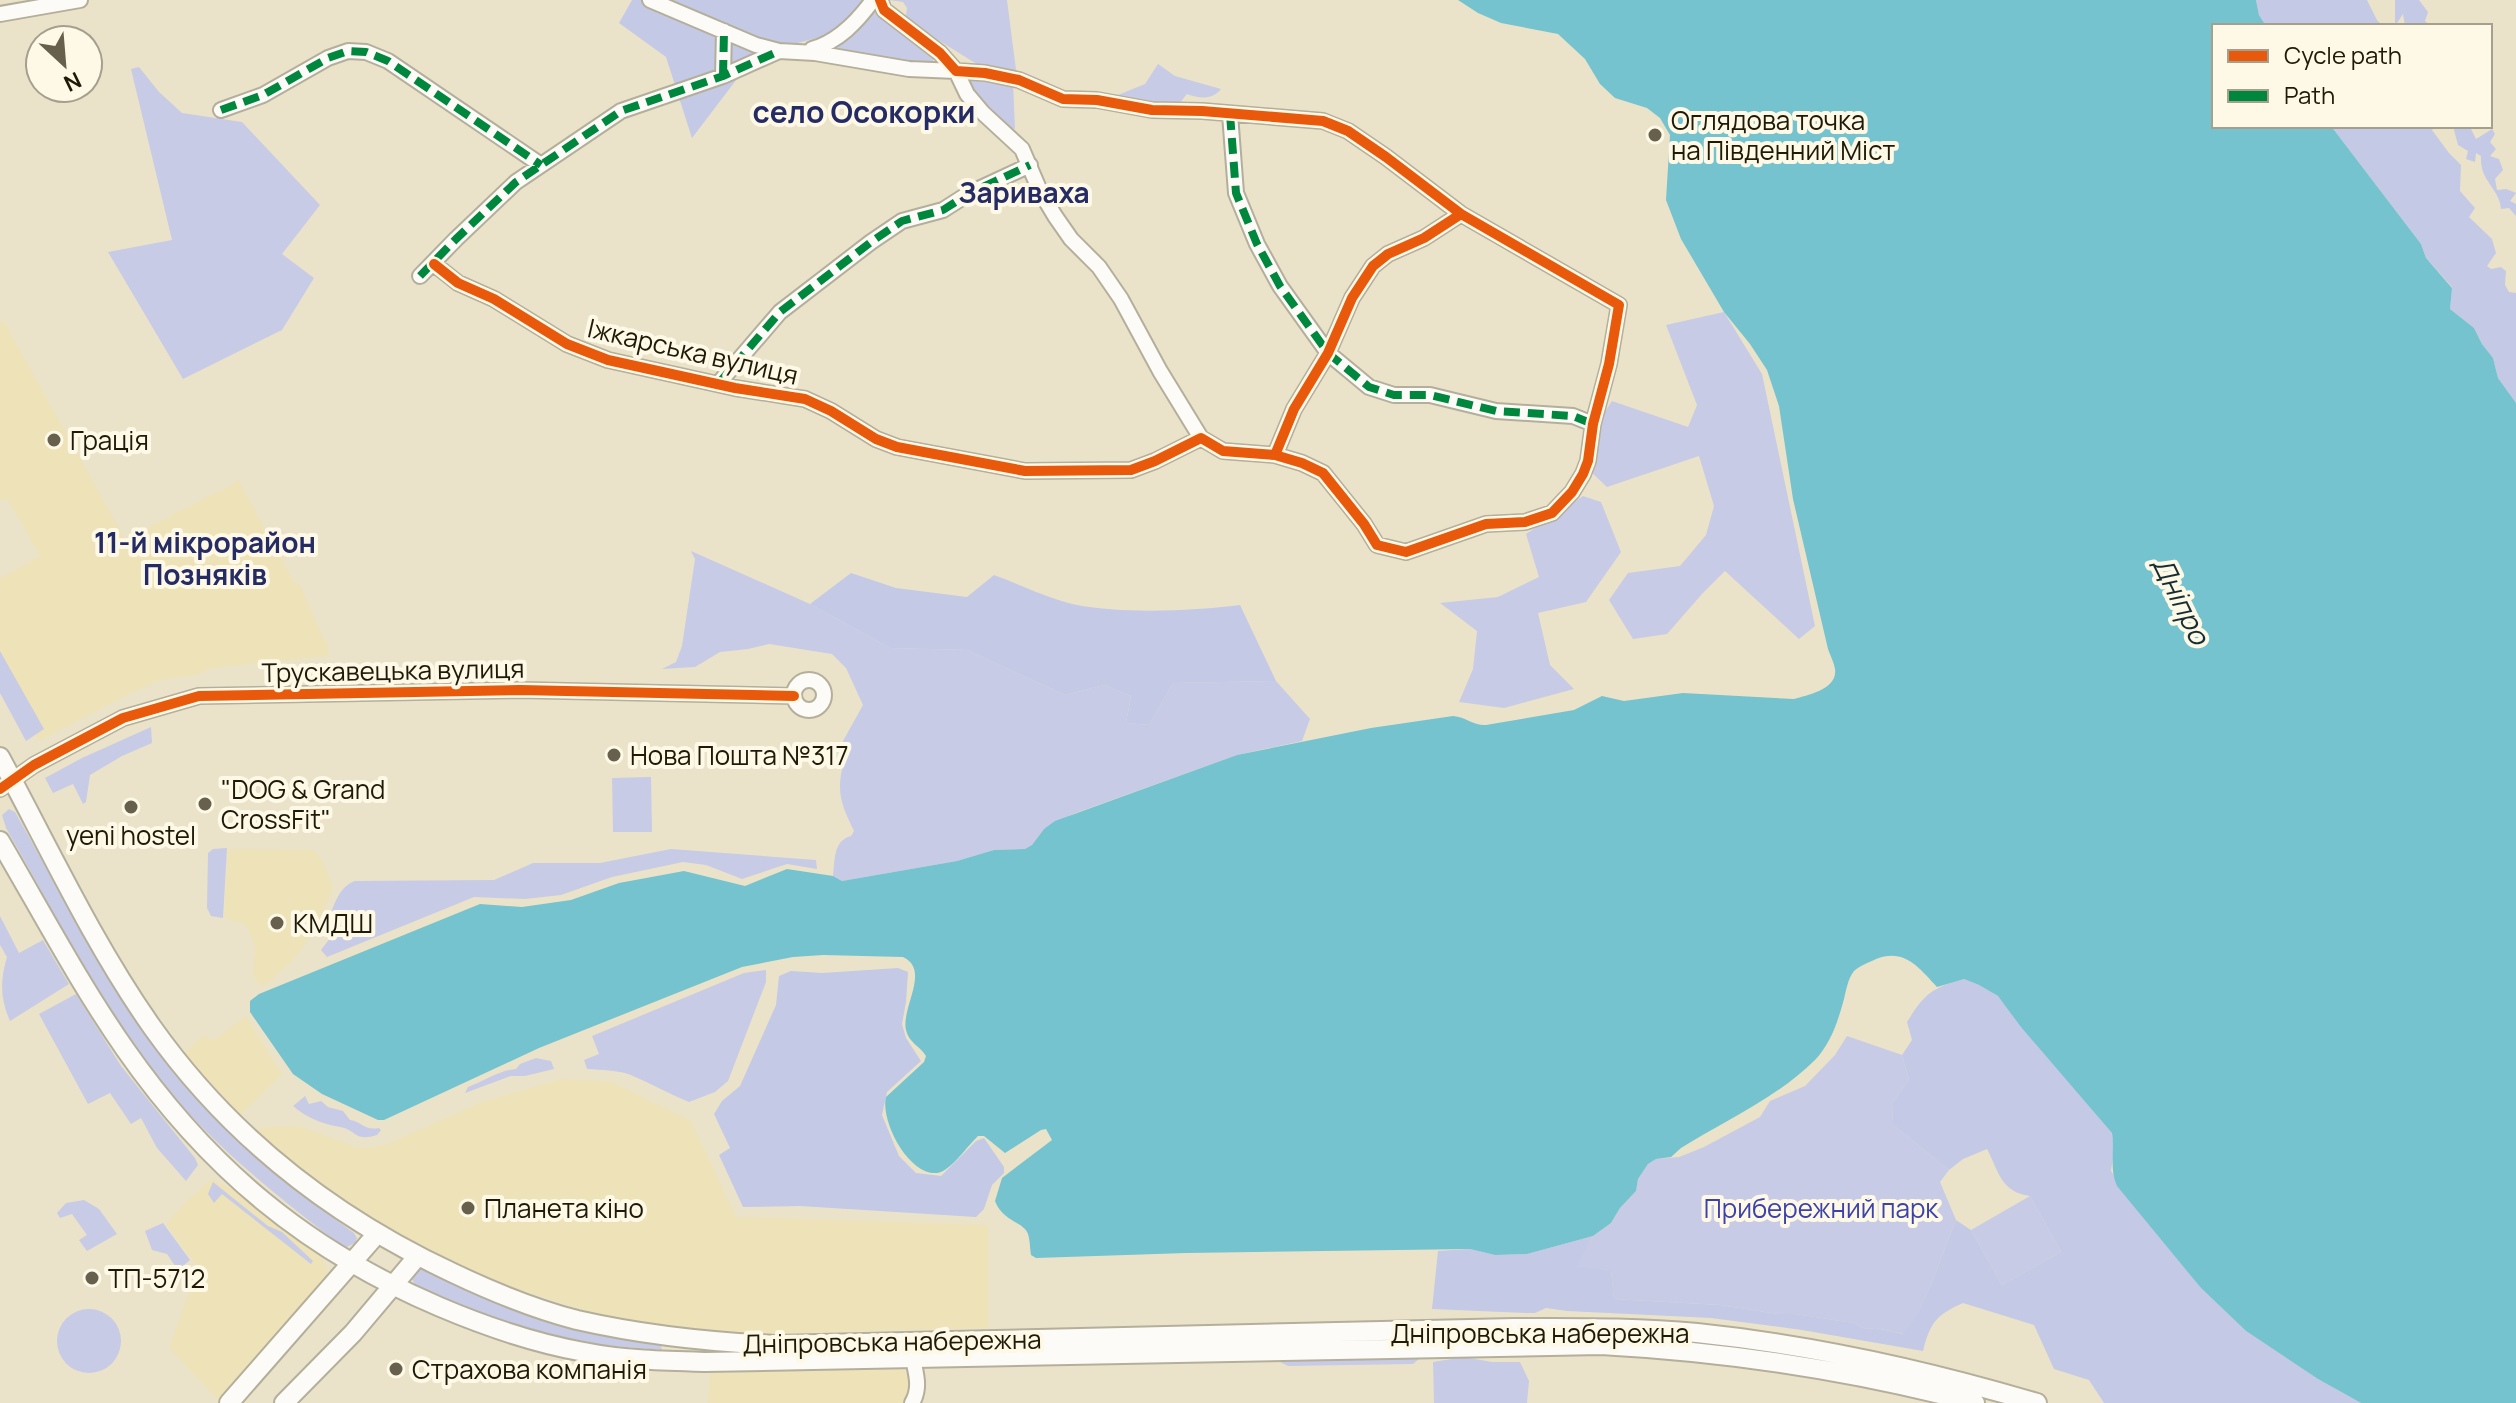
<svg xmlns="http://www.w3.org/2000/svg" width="2516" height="1403" font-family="Manrope,sans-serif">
<rect width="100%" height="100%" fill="#eae3ca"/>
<!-- built -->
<path fill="#ede2b8" d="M4,321L125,539L239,481L294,582L300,585L325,642L328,643V656L212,668L199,674L161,680L131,693L39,741L0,670V578L40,556L7,498L0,501V323Z
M228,849L313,850L321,858L333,888L316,929L292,961L270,981L261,986L253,975L255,945L248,929L244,924L224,918Z
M246,1016L282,1075L240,1115L184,1053L204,1035L212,1041Z
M563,1079L612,1082L691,1121L736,1217L988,1225V1328L746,1334L652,1324L594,1313L489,1280L428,1251L326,1190L253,1130L274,1126L303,1127L356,1147L367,1148L385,1145L482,1102Z
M213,1180L246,1196L320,1255L326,1268L327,1278L325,1287L219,1401L169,1348L198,1268L166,1224L186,1202L209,1181Z
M900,1368L908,1376L909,1403H708L710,1373Z"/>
<!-- green -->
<path fill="#c7cbe5" d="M889,0H1007L1016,70L992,71L980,66L930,35L906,16L907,8L903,2Z
M874,12C893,15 924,42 934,59L930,65H916L827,49L856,30Z
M1158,64L1175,76L1221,89C1212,100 1200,99 1187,94C1184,97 1182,101 1179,103C1168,111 1127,100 1113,97L1145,84Z
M139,67L159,92L182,113L242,122L320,205L282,254L314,278L282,330L183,379L108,252L172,240L131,69Z
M964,76L1013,83L1015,129C988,122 977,99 964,76Z
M1724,312L1762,374L1815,626L1799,639L1725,571L1702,594L1667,634L1633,639L1609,600L1628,573L1680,566L1706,535L1714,506L1699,456L1607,487L1589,470L1600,419L1612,401L1688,427L1697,405L1666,325Z
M1583,496L1601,502L1621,552L1586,602L1538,613L1550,665L1574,689L1504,708L1459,702L1473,669L1477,631L1440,603L1498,597L1539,577L1526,534Z
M691,551L810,604L890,648L967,650L1065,695L1104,685L1131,696L1126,723L1149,725L1173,683L1276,681L1310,719L1302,741L1237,755L1073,814L1044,829L1032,845L1025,849L994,850L957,861L842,881L833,876C835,860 833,841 851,836L854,831C847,816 840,803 840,787C840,768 847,761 843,741L863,705L846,668L832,654L769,644L748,649L720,652L695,667L662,669L676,662L682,646L695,559Z
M0,651L44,729L26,741L0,693Z
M151,727L152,743L122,756L90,775L86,802L83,804L73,784L53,793L45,778L82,758Z
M651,777L652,832H613L612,778Z
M9,809L15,812C61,892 105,985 162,1057C217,1128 281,1181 354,1233L357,1238L355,1243L347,1247L341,1245C284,1202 229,1158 181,1105C109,1026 59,920 6,828L2,815Z
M227,848L223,918L211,916L207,908L208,853L213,849Z
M671,849L816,860L817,869L787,864L742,879L706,865L683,862L612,877L561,895L525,899L474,897L327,957L321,950L330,938L323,933C332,915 335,888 355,881L494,880L533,863H600Z
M0,916L19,953L43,940L69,984L10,1021C0,999 0,980 7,957L0,945Z
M766,970V982L728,1081L715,1092L689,1102C669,1094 650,1083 631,1075C617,1070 602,1070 587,1069L584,1060L599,1054L592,1036L744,973Z
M76,994L121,1066L195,1158L198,1165L186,1181L157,1148L141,1118L131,1124L110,1093L88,1104L39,1014Z
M1847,1036L1902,1055L1909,1080L1893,1102L1892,1124L1949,1170L1940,1182L1956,1220C1944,1249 1923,1313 1904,1334L1876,1328L1865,1329L1854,1323L1795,1314H1778L1720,1305L1614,1299L1611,1270L1576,1268L1593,1236L1611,1223L1620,1208L1636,1191L1638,1179L1648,1164L1656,1159L1679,1157L1704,1147L1760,1117L1770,1101L1805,1086L1835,1055Z
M536,1058L551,1061L554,1069L525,1076H511L465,1093L468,1087C484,1081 500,1070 516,1069L520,1064Z
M305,1096L309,1104L321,1101L328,1107L343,1111L350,1120C363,1122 364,1131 379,1128L381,1130L377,1135C354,1142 357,1130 340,1127C323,1124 307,1118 293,1106Z
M213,1182L268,1226L282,1232L313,1261L311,1264L222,1194L214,1203L208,1194Z
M2030,1196L2061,1252L2002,1285L1971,1230Z
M84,1200L99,1209L117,1234L87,1251L79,1240L87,1235L72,1214L60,1218L57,1213L66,1203Z
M163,1223L190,1260L178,1270L167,1254L152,1250L145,1231Z
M417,1269H423L520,1311L608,1335L661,1345L662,1350L603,1345L514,1327L415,1285L412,1279Z
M57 1341a32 32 0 1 1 64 0a32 32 0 1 1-64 0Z
M1464,1357L1492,1362H1520L1529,1381L1527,1403H1434L1433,1362Z
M1420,1358L1413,1364L1288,1366L1278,1361Z"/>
<!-- forest -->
<path fill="#c4c9e6" d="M632,0H864L835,33L756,54L692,138L666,57L619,23Z
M2256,0H2367L2377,20L2383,26H2266L2259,15Z
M2395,0H2419L2428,12L2425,21L2431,26H2405L2403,14L2395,26Z
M2331,126H2437L2432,130L2449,153L2461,165L2460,191L2475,208L2469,217L2492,239L2496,253L2487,266L2491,269L2501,267L2506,271L2505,285L2509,292L2516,293V403L2498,378L2493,358L2482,344L2474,328L2450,309L2452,287L2426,258L2421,244Z
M2453,126H2474L2471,129L2476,139L2492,129L2495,134L2490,142L2496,149L2490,156L2499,159L2503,170L2495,179L2497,190L2506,189L2516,193L2510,201L2516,204V216L2509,208L2501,209C2500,189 2479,181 2481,156L2476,153L2475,162L2466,159L2468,151L2458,145Z
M851,573L896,588L967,597L994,575C1021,585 1049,599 1077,605C1123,614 1193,611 1240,605L1276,681L1173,683L1149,725L1126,723L1131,696L1104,685L1065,695L967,650L890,648L810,604Z
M898,968L908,972L906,1002L902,1024L906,1038L921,1061L887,1092L882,1115L899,1156L916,1173L941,1176L976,1141L984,1138L1004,1167V1173L992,1185L984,1209L976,1217L800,1206L743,1207L719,1155L730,1148L714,1114L722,1101L740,1086L776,1005L779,976L791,971L822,973Z
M1964,979L1979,985L1998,996L2112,1133L2114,1150L2111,1171L2201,1288L2246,1331L2318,1379L2361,1403H2104L2089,1380L2054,1369L2034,1325L1963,1303C1936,1315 1930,1323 1923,1351L1802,1330L1711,1318L1567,1311L1546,1308L1535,1313H1526L1432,1309L1438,1251L1470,1249L1495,1255L1527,1254L1593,1236L1577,1267L1611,1270L1614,1299L1720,1305L1778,1314H1795L1854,1323L1865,1329L1876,1328L1903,1334C1923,1314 1944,1249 1956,1220L1971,1230L2002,1285L2061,1252L2030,1196C2001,1192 1999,1172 1987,1149L1963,1159L1949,1170L1892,1124L1893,1102L1909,1080L1902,1055L1912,1040L1907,1022C1925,993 1932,988 1964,979Z"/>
<!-- water -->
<path fill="#74c3ce" d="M1458,0H2256L2259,15L2266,26H2214V126H2331L2421,244L2426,258L2452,288L2450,309L2474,328L2482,344L2493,358L2498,378L2516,403V1403H2361L2318,1379L2246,1331L2201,1288L2117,1186C2109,1167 2115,1153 2112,1133L2021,1027L1998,996L1979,985L1964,979L1937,987C1919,968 1905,948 1876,959C1870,962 1859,966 1854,971C1848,978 1846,991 1844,999C1838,1021 1831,1043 1815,1060C1778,1097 1725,1121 1681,1148L1671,1157L1656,1159L1648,1164L1638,1179L1636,1191L1620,1208L1611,1223L1593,1236L1527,1254L1495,1255L1470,1249L1186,1253L1036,1258L1031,1255C1030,1249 1030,1240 1028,1234C1023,1221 1003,1222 995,1201L1002,1178L1052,1140L1046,1129L1041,1130L1005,1153L984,1136H978C968,1145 950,1172 937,1173C909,1176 880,1121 886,1097L924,1062L926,1056C920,1046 909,1043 906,1030C901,1007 931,970 903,957L823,955L793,957L742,967L539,1048L384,1120H378L322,1094L293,1074L250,1012V1001L259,994L480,904L522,907L571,900L619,883L684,871L745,886L787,869L833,876L842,881L957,861L994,850L1025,849L1032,845L1044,829L1055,821L1237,755L1371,728L1453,716C1466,717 1474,726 1486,725L1574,710L1602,696L1624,701L1683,693L1794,699C1808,695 1838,689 1835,669C1834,662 1830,655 1828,649L1793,499L1779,406L1767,370L1750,344L1724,312L1681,239L1666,200L1670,135L1660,118L1647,108L1615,98L1600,84L1585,59L1558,34L1501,23L1478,13Z"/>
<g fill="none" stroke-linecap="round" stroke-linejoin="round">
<defs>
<path id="minor" d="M650,0L756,45L779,51L815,53L909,69L956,71L967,94L983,113L1022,149L1040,191L1055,216L1071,239L1099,267L1121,299L1160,371L1201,438
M880,0L884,10L940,53L956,71L985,73L1019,80L1063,99L1097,100L1152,110L1202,111L1323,121L1348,131L1386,157L1461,214L1619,305L1609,364L1593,424L1588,461L1583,474L1572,492L1552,513L1525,522L1486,524L1406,552L1377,545L1364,524L1323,473L1302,463L1275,455L1294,409L1328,353L1352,298L1373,266L1388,254L1424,238L1461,214
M0,14L80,0
M812,49C838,42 857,22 873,0
M723,76L724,31
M221,110L263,95L328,58L348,51L366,52L388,61L541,165
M1230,114L1236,193L1257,244L1280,286L1328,353L1369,387L1394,395H1430L1496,411L1573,416L1593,424
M434,264L458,283L494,299L567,344L608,360L735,388L805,399L831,411L876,439L897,447L1025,471L1131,470L1155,461L1201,438L1223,451L1275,455
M420,276L456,239L516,182L621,111L723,76L779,51
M718,384L780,312L871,242L902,221L943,210L968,194L1030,165
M794 695a15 15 0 1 1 30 0a15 15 0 1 1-30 0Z
M0,789L34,765L123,718L199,696L520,690L794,696
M912,1403C921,1388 916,1374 913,1359"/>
<path id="major" d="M0,757C49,848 93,943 152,1027C230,1137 331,1216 453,1273C493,1292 534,1309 577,1320C643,1335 708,1342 775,1345L1514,1328C1575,1328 1636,1327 1697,1333C1813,1345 1926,1370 2037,1403
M0,841C41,911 79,983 125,1049C208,1168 306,1250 440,1307C487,1327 534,1343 584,1352C623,1360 665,1361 705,1362L1601,1345C1729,1352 1852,1370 1975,1403
M229,1403L376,1235
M284,1403L353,1333L417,1257"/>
</defs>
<!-- minor casing -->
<use href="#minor" stroke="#b4af9b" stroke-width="18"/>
<!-- major casing -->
<use href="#major" stroke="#b4af9b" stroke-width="22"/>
<!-- minor -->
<use href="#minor" stroke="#fcfbf7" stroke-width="14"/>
<!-- major -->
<use href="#major" stroke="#fcfbf7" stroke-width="18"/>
<!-- quiet -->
<path stroke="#00873e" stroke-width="8" stroke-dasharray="16 8" stroke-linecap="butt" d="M723,76L724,31
M221,110L263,95L328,58L348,51L366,52L388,61L541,165
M1230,114L1236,193L1257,244L1280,286L1328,353L1369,387L1394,395H1430L1496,411L1573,416L1593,424
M420,276L456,239L516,182L621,111L723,76L779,51
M718,384L780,312L871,242L902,221L943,210L968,194L1030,165"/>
<defs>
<path id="cycleway" d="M880,0L884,10L940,53L956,71L985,73L1019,80L1063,99L1097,100L1152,110L1202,111L1323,121L1348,131L1386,157L1461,214L1619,305L1609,364L1593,424L1588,461L1583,474L1572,492L1552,513L1525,522L1486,524L1406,552L1377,545L1364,524L1323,473L1302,463L1275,455L1294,409L1328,353L1352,298L1373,266L1388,254L1424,238L1461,214
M434,264L458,283L494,299L567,344L608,360L735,388L805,399L831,411L876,439L897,447L1025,471L1131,470L1155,461L1201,438L1223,451L1275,455
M0,789L34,765L123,718L199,696L520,690L794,696"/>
</defs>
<!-- cycleway casing -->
<use href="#cycleway" stroke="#fdf9e6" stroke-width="15"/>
<!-- cycleway -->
<use href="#cycleway" stroke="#e8590c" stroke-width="10"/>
</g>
<!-- markers -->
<g fill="#66604c" stroke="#fdf9e6" stroke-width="3">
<circle cx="1655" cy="135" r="8"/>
<circle cx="54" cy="440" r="8"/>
<circle cx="614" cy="755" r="8"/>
<circle cx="205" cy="804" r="8"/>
<circle cx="131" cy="807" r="8"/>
<circle cx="277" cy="923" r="8"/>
<circle cx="468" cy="1208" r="8"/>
<circle cx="92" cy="1278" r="8"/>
<circle cx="396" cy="1369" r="8"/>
</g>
<g text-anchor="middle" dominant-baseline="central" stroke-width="8" stroke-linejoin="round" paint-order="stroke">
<!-- poi labels -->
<g font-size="26" fill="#1f1a08" stroke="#fdf9e6" text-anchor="start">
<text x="1671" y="120">Оглядова точка<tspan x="1671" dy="30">на Південний Міст</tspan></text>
<text x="70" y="440">Грація</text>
<text x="630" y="755">Нова Пошта №317</text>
<text x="221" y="789">"DOG &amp; Grand<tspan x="221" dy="30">CrossFit"</tspan></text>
<text x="131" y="835" text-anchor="middle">yeni hostel</text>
<text x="293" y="923">КМДШ</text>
<text x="484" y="1208">Планета кіно</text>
<text x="108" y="1278">ТП-5712</text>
<text x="412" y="1369">Страхова компанія</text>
</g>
<!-- street labels -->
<g font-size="26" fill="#1f1a08" stroke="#fdf9e6">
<text transform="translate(693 351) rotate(13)">Іжкарська вулиця</text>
<text transform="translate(393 670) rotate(-1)">Трускавецька вулиця</text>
<text x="1540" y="1333">Дніпровська набережна</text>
<text transform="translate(892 1341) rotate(-1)">Дніпровська набережна</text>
</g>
<!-- park labels -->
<g font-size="26" fill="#3d42ab" stroke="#fdf9e6">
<text x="1821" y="1208">Прибережний парк</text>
</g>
<!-- neighbourhood labels -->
<g font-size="28" font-weight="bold" fill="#252b64" stroke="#fdf9e6">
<text x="1024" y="192">Зариваха</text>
<text x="205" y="542">11-й мікрорайон<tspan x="205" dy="32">Позняків</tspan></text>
</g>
<!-- water labels -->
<g font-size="28" font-style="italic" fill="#152e34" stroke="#fdf9e6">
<text transform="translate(2182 600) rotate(64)">Дніпро</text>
</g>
<!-- quarter labels -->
<g font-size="30" font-weight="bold" fill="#252b64" stroke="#fdf9e6">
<text x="864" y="111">село Осокорки</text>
</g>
</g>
<!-- legend -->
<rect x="2212" y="24" width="280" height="104" fill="#fdf9e6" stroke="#a4a08d" stroke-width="2"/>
<rect x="2228" y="50" width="40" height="12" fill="#e8590c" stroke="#a4a08d" stroke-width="2"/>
<text x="2284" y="64" font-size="24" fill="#1f1a08">Cycle path</text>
<rect x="2228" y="90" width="40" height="12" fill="#00873e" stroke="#a4a08d" stroke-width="2"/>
<text x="2284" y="104" font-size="24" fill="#1f1a08">Path</text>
<!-- north arrow -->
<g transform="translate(64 64) rotate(154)"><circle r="38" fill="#fdf9e6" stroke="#a4a08d" stroke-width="2"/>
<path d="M0-6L14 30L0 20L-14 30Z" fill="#66604c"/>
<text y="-12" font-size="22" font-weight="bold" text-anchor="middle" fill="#1f1a08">N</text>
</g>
</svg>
